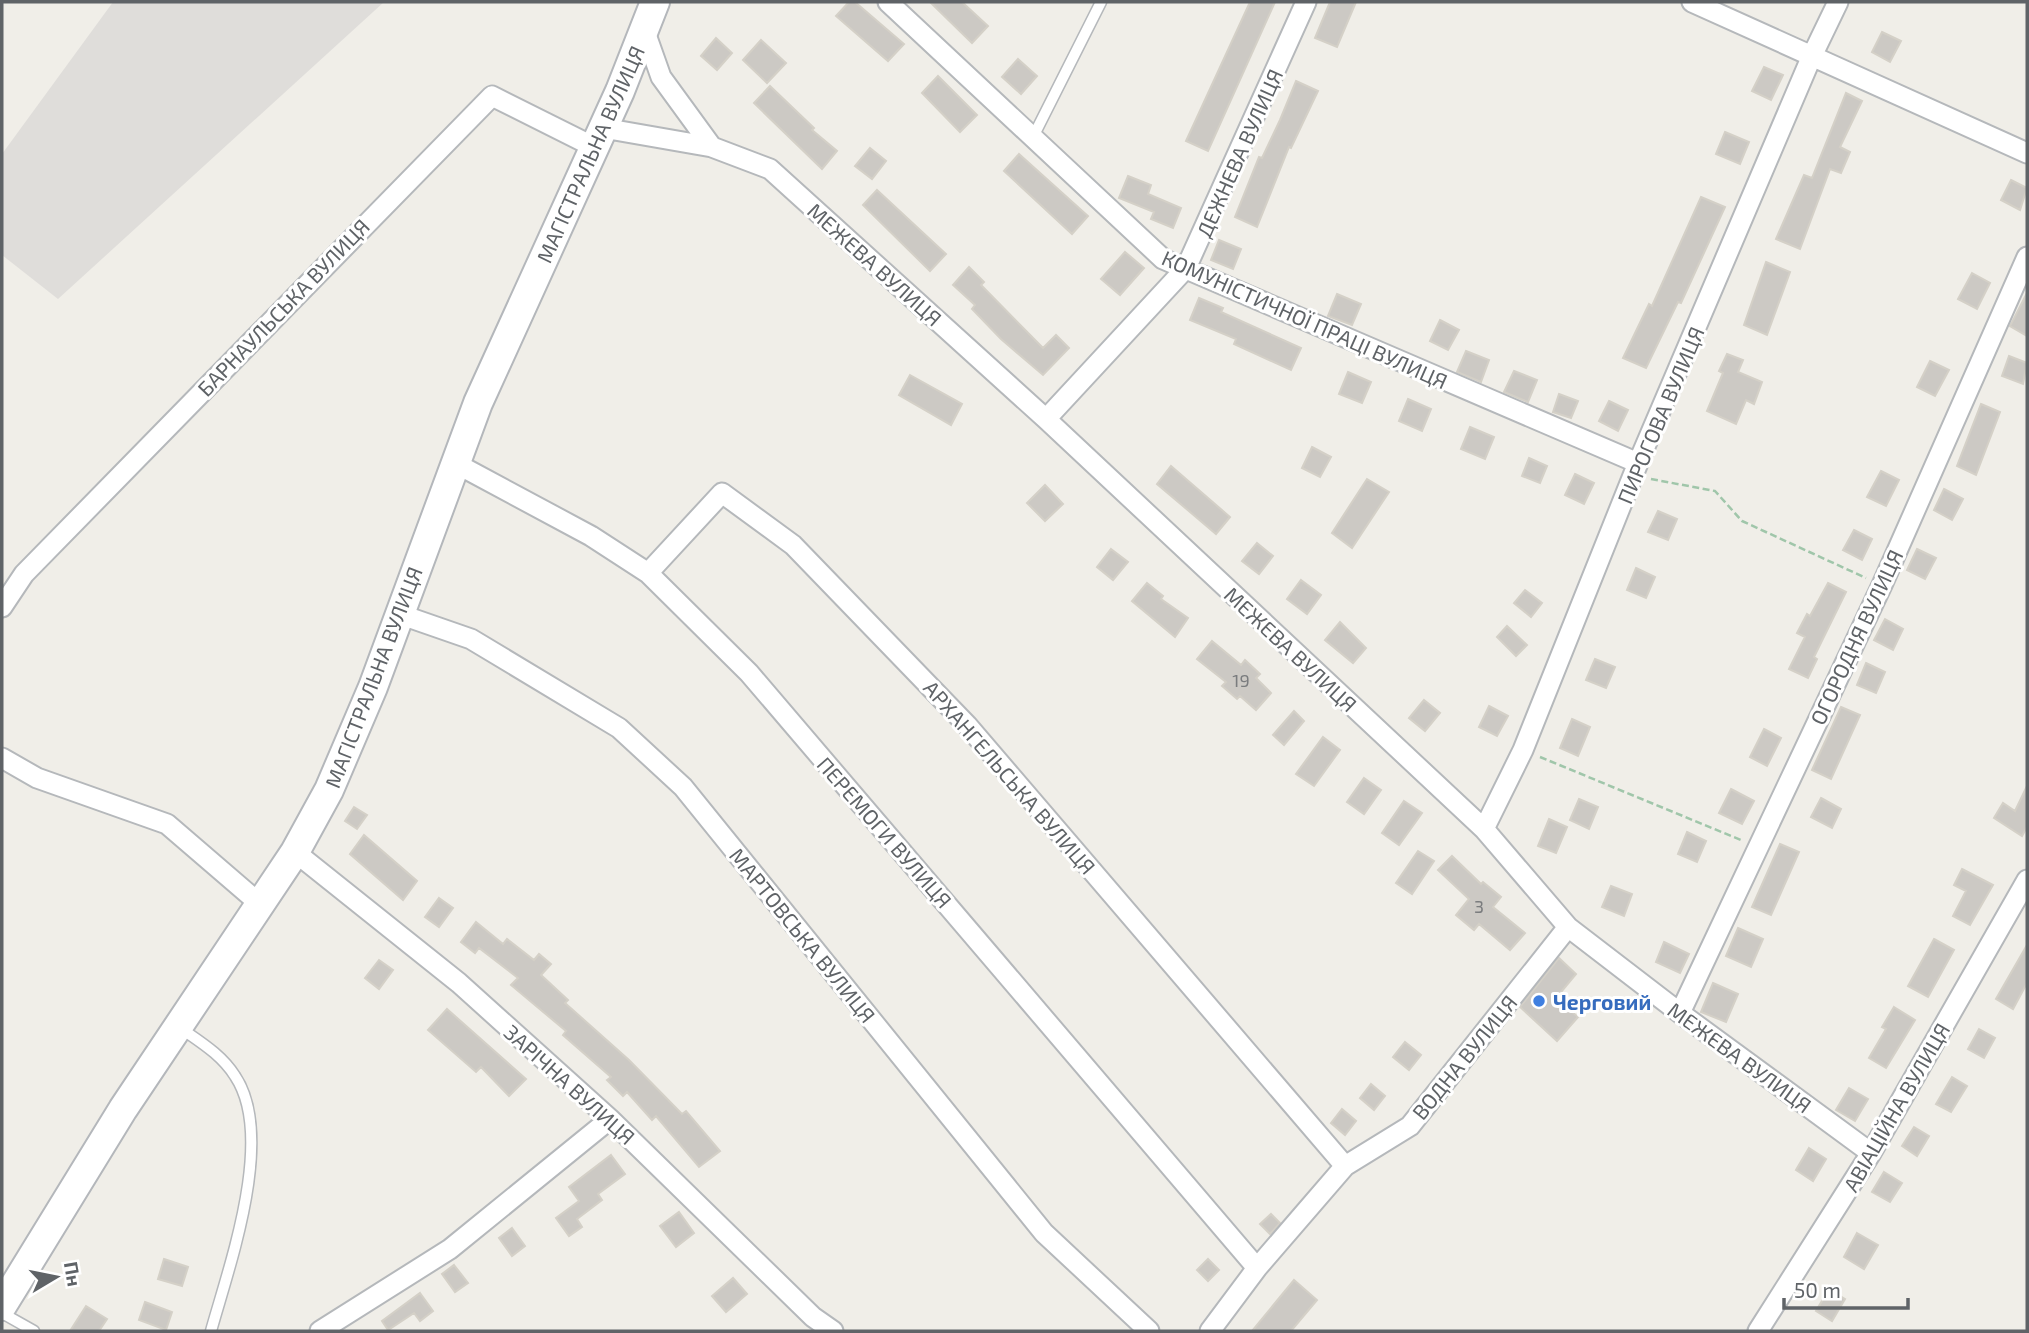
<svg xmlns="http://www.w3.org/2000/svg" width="2029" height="1333" font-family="'Exo 2',sans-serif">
<rect width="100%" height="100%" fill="#f0eee8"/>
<!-- industrial -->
<path fill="#dfddda" d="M113,2H384L58,299L2,255V154Z"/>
<!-- building -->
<path fill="#ccc9c4" stroke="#d4d0c7" stroke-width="2" d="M849,2H855L904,44L888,61L836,16Z
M930,2H962L988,26L972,43Z
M1250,2H1275L1208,151L1186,141Z
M1330,2H1356L1337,47L1315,38Z
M1882,32L1901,41L1890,62L1872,52Z
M716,38L732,53L717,70L701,56Z
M761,40L786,63L767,83L743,60Z
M1018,59L1037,76L1021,94L1002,77Z
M1764,67L1783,75L1771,100L1752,91Z
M938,76L977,115L960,132L922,93Z
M1296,81L1318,91L1291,148L1289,147L1257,227L1235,217L1259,157L1262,158L1280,120Z
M770,86L814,128L812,130L837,151L822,169L754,103Z
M1846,93L1862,101L1840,147L1850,152L1841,173L1830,169L1800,249L1776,239L1804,175L1812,178Z
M1725,132L1749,142L1740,164L1716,154Z
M870,148L886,161L872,179L855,166Z
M1019,154L1088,216L1072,234L1004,171Z
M1128,176L1151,185L1148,194L1181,208L1173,228L1151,219L1154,212L1119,198Z
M2011,180L2027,188L2020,210L2001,200Z
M877,190L946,254L930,271L863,205Z
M1701,197L1725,207L1681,303L1678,302L1646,368L1623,358L1649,304L1652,306Z
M1219,240L1241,249L1233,269L1211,260Z
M1125,252L1144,268L1120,295L1101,279Z
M1766,262L1790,272L1767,335L1744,325Z
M969,267L984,282L981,285L1043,348L1056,335L1069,348L1043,375L1001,339L972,309L975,305L953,285Z
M1972,273L1990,283L1977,309L1958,299Z
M2027,293V336L2010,326Z
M1337,294L1361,304L1352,325L1328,316Z
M1199,298L1223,308L1221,312L1301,348L1291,370L1234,344L1236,339L1190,320Z
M1440,320L1459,330L1448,350L1430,341Z
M1466,351L1489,360L1481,382L1457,372Z
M1727,354L1743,360L1738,372L1762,382L1754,404L1746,400L1736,424L1707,411L1723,373L1719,371Z
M2009,356L2027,363L2023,384L2002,376Z
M1930,361L1949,370L1935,396L1917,387Z
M1514,371L1537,380L1528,402L1504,392Z
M1348,372L1371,382L1362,403L1339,394Z
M910,375L962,404L951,425L899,395Z
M1559,394L1578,401L1571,418L1553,412Z
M1408,399L1431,409L1422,431L1399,421Z
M1609,401L1628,410L1618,431L1599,421Z
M1981,404L2000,412L1976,475L1957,466Z
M1470,427L1494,437L1485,459L1461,449Z
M1312,447L1331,457L1320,477L1302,468Z
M1529,458L1547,466L1540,483L1522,476Z
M1171,466L1230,517L1216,534L1157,484Z
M1881,471L1899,480L1886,506L1867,497Z
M1575,474L1594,483L1584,504L1565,495Z
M1367,479L1389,492L1352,548L1332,533Z
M1045,485L1063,504L1045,521L1027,503Z
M1944,489L1963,499L1952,520L1934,510Z
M1658,511L1677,519L1668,540L1648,532Z
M1854,530L1872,539L1862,560L1843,550Z
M1257,543L1273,556L1259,574L1242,561Z
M1111,549L1128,562L1113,580L1097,567Z
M1917,549L1936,558L1925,579L1907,570Z
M1636,568L1655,577L1646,598L1627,590Z
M1301,580L1321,595L1307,614L1287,599Z
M1147,583L1163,596L1161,599L1188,618L1175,637L1132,601Z
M1828,583L1846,592L1814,657L1817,659L1808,678L1789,669L1805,637L1797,633L1807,614L1810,616Z
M1525,590L1542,603L1531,617L1514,603Z
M1885,619L1903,629L1893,650L1874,640Z
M1340,622L1366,648L1353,663L1325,640Z
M1507,626L1527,645L1516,656L1497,637Z
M1212,641L1241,665L1245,660L1260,674L1256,678L1271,693L1256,710L1240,696L1237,699L1222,686L1226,682L1197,659Z
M1595,659L1615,667L1606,688L1586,680Z
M1866,663L1885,672L1876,693L1857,685Z
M1424,700L1440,713L1425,731L1409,718Z
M1489,706L1508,716L1497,736L1479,727Z
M1841,707L1860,715L1831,779L1812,770Z
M1294,711L1304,721L1284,745L1273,735Z
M1572,719L1590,727L1578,756L1560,748Z
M1764,729L1781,738L1767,766L1750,757Z
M1323,737L1340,750L1314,786L1296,774Z
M1364,778L1381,790L1364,814L1347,802Z
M2027,786V827L2022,836L1994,818L2003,803L2015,811Z
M1731,789L1754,801L1742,824L1719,813Z
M1821,798L1841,809L1832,828L1811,817Z
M1579,799L1598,807L1589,829L1570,820Z
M1404,801L1422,813L1399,845L1382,833Z
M354,807L367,815L357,829L345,821Z
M1549,819L1567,827L1556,853L1538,846Z
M1687,832L1706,841L1697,862L1678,854Z
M364,835L417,881L403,900L350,854Z
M1780,844L1799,852L1771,915L1752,907Z
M1418,851L1434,861L1412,894L1396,883Z
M1452,856L1481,884L1483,882L1501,897L1493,907L1525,933L1510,950L1479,924L1474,930L1456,915L1469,899L1438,870Z
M1962,869L1993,885L1970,925L1953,916L1966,891L1954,885Z
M1611,886L1632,894L1624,916L1602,907Z
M439,898L453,908L439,927L425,917Z
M476,922L503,944L507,939L534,960L539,954L551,964L541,975L568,1000L565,1003L629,1060L682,1114L686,1111L720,1151L699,1167L656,1116L652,1120L627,1092L623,1096L607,1080L611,1077L563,1035L566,1031L511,985L518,978L479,948L475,953L461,942Z
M1738,928L1763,939L1751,967L1726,956Z
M1934,939L1954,950L1928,997L1908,986Z
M1664,942L1689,954L1680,973L1656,962Z
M2027,945V983L2013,1009L1996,999Z
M1559,958L1576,974L1556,998L1578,1017L1557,1041L1520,1007Z
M379,960L393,970L379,989L365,978Z
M1713,983L1738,994L1726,1022L1701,1012Z
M1894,1007L1915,1020L1886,1068L1869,1058L1886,1029L1882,1027Z
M447,1009L526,1079L509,1096L481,1067L476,1072L428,1030Z
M1979,1029L1995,1038L1984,1058L1968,1049Z
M1405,1042L1421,1055L1409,1070L1393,1057Z
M1952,1077L1967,1086L1951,1112L1936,1104Z
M1371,1084L1385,1096L1374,1110L1360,1098Z
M1849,1088L1868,1099L1855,1121L1836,1110Z
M1342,1109L1356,1121L1345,1135L1331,1123Z
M1914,1127L1929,1136L1917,1156L1902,1146Z
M1809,1148L1826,1159L1813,1181L1796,1170Z
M611,1155L625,1174L598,1194L602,1200L577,1219L582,1227L569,1236L556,1218L579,1201L569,1187Z
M1884,1172L1902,1183L1890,1202L1872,1192Z
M679,1212L694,1233L676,1247L660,1226Z
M1271,1214L1280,1223L1270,1234L1260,1224Z
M512,1228L525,1246L512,1256L499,1238Z
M1857,1233L1878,1245L1864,1269L1844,1257Z
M164,1259L188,1267L182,1286L158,1279Z
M1208,1259L1219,1270L1208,1281L1197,1270Z
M454,1265L468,1283L455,1292L442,1274Z
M733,1278L747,1294L726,1312L712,1296Z
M1294,1280L1317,1300L1291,1331H1252Z
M1829,1289L1845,1299L1832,1321L1816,1311Z
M420,1293L433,1311L420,1321L414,1313L388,1330L382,1321Z
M145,1302L172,1312L166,1330L139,1320Z
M86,1306L107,1319L99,1331H70Z"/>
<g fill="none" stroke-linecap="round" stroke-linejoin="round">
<defs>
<path id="lane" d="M1032,139L1101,2
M179,1027C200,1042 221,1054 235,1076C276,1137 229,1266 211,1331
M2,1313L34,1331"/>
<path id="street" d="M888,2L1163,259L1638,463
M1692,2L2027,153
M644,29L661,77L712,147
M603,128L712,147L770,169L1046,419L1484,829L1568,927L1680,1013L1871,1153
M1046,419L1186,268L1306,2
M455,463L591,536L648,573L749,673L1257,1268
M648,573L722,493L793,545L967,725L1345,1166
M2,607L24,574L492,96L594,147
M399,614L471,639L619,728L683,787L1044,1233L1149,1331
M2,758L37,778L167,824L260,904
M1484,829L1523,750L1638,463L1811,58L1838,2
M295,852L459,983L610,1119L813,1317L833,1331
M1680,1013L1882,585L2027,257
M320,1331L450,1249L610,1119
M1210,1331L1257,1268L1345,1166L1410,1126L1568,927
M1758,1331L1871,1153L2027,880"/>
<path id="secondary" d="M2,1306L123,1109L295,852L329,790L373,687L478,403L620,91L655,2"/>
</defs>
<!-- lane casing -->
<use href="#lane" stroke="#b5b8bb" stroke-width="13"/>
<!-- street casing -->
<use href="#street" stroke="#b5b8bb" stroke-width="23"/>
<!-- secondary casing -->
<use href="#secondary" stroke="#b4b7bb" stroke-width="32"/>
<!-- path -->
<path stroke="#a0c6aa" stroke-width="2.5" stroke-dasharray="7 3.5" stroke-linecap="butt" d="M1651,479L1715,491L1742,521L1866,578
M1540,757L1741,840"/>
<!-- lane -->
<use href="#lane" stroke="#fff" stroke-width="10"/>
<!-- street -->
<use href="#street" stroke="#fff" stroke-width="19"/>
<!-- secondary -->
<use href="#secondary" stroke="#fff" stroke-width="28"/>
</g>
<!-- markers -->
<circle fill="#3f7fe0" stroke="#fff" stroke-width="2.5" cx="1539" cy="1001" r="7"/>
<g text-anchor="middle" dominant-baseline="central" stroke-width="6" stroke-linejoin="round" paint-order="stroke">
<!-- number labels -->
<g font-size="18" fill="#7a7c7e">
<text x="1241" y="680">19</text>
<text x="1479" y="906">3</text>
</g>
<!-- street labels -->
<g font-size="21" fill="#5f6367" stroke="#fff">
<text transform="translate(1239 153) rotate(-66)">ДЕЖНЕВА ВУЛИЦЯ</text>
<text transform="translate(590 154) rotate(-66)">МАГІСТРАЛЬНА ВУЛИЦЯ</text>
<text transform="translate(875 264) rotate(42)">МЕЖЕВА ВУЛИЦЯ</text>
<text transform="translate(283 307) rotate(-46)">БАРНАУЛЬСЬКА ВУЛИЦЯ</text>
<text transform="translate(1305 319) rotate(24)">КОМУНІСТИЧНОЇ ПРАЦІ ВУЛИЦЯ</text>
<text transform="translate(1660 415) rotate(-67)">ПИРОГОВА ВУЛИЦЯ</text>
<text transform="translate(1856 637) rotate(-65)">ОГОРОДНЯ ВУЛИЦЯ</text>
<text transform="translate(1291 649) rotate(43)">МЕЖЕВА ВУЛИЦЯ</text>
<text transform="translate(373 677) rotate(-69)">МАГІСТРАЛЬНА ВУЛИЦЯ</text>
<text transform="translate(1010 777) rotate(49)">АРХАНГЕЛЬСЬКА ВУЛИЦЯ</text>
<text transform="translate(885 832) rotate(49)">ПЕРЕМОГИ ВУЛИЦЯ</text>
<text transform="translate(803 935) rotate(51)">МАРТОВСЬКА ВУЛИЦЯ</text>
<text transform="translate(1464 1057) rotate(-51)">ВОДНА ВУЛИЦЯ</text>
<text transform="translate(1740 1057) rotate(36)">МЕЖЕВА ВУЛИЦЯ</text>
<text transform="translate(570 1084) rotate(42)">ЗАРІЧНА ВУЛИЦЯ</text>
<text transform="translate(1896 1107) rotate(-60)">АВІАЦІЙНА ВУЛИЦЯ</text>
</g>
<!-- shop labels -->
<g font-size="21" font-weight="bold" fill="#366cbe" stroke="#fff" text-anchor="start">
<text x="1553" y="1001">Черговий</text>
</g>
</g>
<!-- border -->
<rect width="2029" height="1333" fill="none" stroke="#5f6367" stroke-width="7"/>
<!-- north arrow -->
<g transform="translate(56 1277) rotate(80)" stroke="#ffffff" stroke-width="5" paint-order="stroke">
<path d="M0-5L12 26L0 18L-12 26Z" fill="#5f6367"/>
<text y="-10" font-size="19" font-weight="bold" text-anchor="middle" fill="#5f6367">Пн</text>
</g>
<!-- scale -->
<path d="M1784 1298v10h124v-10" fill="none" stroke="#5f6367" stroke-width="3.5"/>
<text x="1794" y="1298" font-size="21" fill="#5f6367" stroke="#ffffff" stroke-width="5" paint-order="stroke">50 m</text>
</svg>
